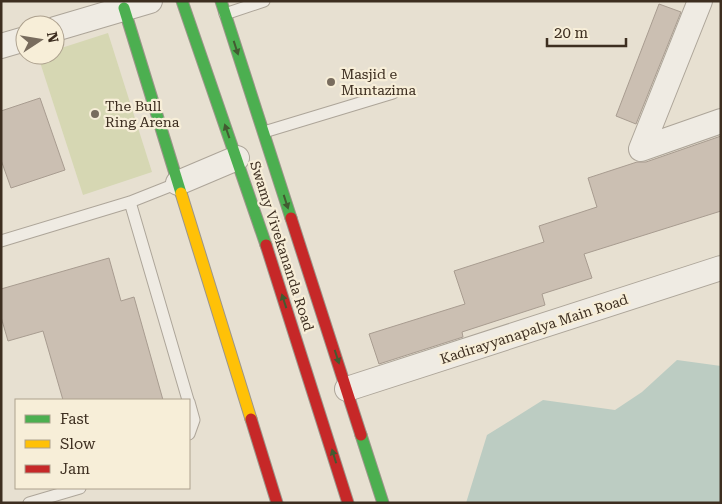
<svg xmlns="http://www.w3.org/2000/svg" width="722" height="504" font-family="'Roboto Serif',serif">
<rect width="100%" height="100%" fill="#e7e0d1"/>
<!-- green -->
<path fill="#d6d7b3" d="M108,33L152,172L83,195L38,56L55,55V50Z"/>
<!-- water -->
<path fill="#bcccc2" d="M677,360L721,366V503H466L487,435L543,400L615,410L642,392Z"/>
<!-- building -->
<path fill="#cbbfb2" stroke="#a89c90" d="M659,4L681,12L636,124L616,116Z
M40,98L65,170L11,188L1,160V111Z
M721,136V211L584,254L592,278L542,294L545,305L462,332L463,337L379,364L369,334L465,304L454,271L544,242L539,226L597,207L588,178L637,162H646Z
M109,258L121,301L134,297L163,400H63L43,331L8,341L1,317V289Z"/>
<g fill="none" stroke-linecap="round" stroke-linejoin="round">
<defs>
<path id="lane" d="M225,14L264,1
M264,132L393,93
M130,202L188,400
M1,241L130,202L178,183
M189,402L194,420L189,434
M29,503L80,488"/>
<path id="street" d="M700,1L641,149L721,121
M55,29L150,1
M1,46L25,39
M178,183L237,158
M347,389L721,268"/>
<path id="fast" d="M182,1L266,245
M221,1L291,218
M124,8L181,193
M361,435L383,503"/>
<path id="slow" d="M181,193L251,419"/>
<path id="jam" d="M291,218L361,435
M266,245L348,503
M251,419L277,503"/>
</defs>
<!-- lane casing -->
<use href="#lane" stroke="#ada599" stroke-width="13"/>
<!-- street casing -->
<use href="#street" stroke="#ada599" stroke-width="26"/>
<!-- fast casing -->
<use href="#fast" stroke="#9c958a" stroke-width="13"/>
<!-- slow casing -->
<use href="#slow" stroke="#9c958a" stroke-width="13"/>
<!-- jam casing -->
<use href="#jam" stroke="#9c958a" stroke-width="13"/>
<!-- lane -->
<use href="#lane" stroke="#efebe3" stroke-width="11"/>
<!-- street -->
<use href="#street" stroke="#efebe3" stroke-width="24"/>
<!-- fast -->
<use href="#fast" stroke="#4caf50" stroke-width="11"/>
<!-- slow -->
<use href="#slow" stroke="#ffc107" stroke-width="11"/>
<!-- jam -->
<use href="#jam" stroke="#c62828" stroke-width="11"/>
</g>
<!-- one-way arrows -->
<defs><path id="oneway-solid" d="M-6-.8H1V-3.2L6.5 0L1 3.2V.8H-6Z" transform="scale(1.25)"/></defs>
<g fill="#425b31">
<use href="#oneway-solid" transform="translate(236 48) rotate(72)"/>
<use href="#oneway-solid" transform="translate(227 131) rotate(-109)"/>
<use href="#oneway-solid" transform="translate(286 202) rotate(72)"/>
<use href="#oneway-solid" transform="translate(284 301) rotate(-108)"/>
<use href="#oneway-solid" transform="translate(337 357) rotate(72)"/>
<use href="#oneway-solid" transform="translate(334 456) rotate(-107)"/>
</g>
<!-- markers -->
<g fill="#786c5e" stroke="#f7eed8" stroke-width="2">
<circle cx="331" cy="82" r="5"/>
<circle cx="95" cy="114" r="5"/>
</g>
<g text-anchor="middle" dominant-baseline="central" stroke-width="4.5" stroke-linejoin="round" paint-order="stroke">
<!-- poi labels -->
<g font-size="14" fill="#3d2e20" stroke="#f7eed8" text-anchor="start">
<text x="341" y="74">Masjid e<tspan x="341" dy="16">Muntazima</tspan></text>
<text x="105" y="106">The Bull<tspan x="105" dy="16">Ring Arena</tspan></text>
</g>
<!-- street labels -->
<g font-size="14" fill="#3d2e20" stroke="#f7eed8">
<text transform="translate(282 246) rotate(72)">Swamy Vivekananda Road</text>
<text transform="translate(534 329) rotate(-18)">Kadirayyanapalya Main Road</text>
</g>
</g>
<!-- border -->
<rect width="722" height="504" fill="none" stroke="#3d2e20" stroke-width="5"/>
<!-- legend -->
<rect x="15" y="399" width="175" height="90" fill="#f7eed8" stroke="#ada18e"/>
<rect x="25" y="415" width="25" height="8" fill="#4caf50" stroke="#ada18e"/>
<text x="60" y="424" font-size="15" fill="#3d2e20">Fast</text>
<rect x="25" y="440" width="25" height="8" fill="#ffc107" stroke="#ada18e"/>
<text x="60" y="449" font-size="15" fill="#3d2e20">Slow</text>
<rect x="25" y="465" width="25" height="8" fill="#c62828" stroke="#ada18e"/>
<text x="60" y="474" font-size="15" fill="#3d2e20">Jam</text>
<!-- north arrow -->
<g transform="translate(40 40) rotate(78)"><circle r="24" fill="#f7eed8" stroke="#ada18e"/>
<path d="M0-4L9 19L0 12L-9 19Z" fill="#786c5e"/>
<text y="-8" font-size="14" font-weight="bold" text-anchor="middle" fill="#3d2e20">N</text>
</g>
<!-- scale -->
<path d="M547 38v8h79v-8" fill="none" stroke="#3d2e20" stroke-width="2.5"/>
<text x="554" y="38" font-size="15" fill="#3d2e20" stroke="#f7eed8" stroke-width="4" paint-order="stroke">20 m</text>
</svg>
